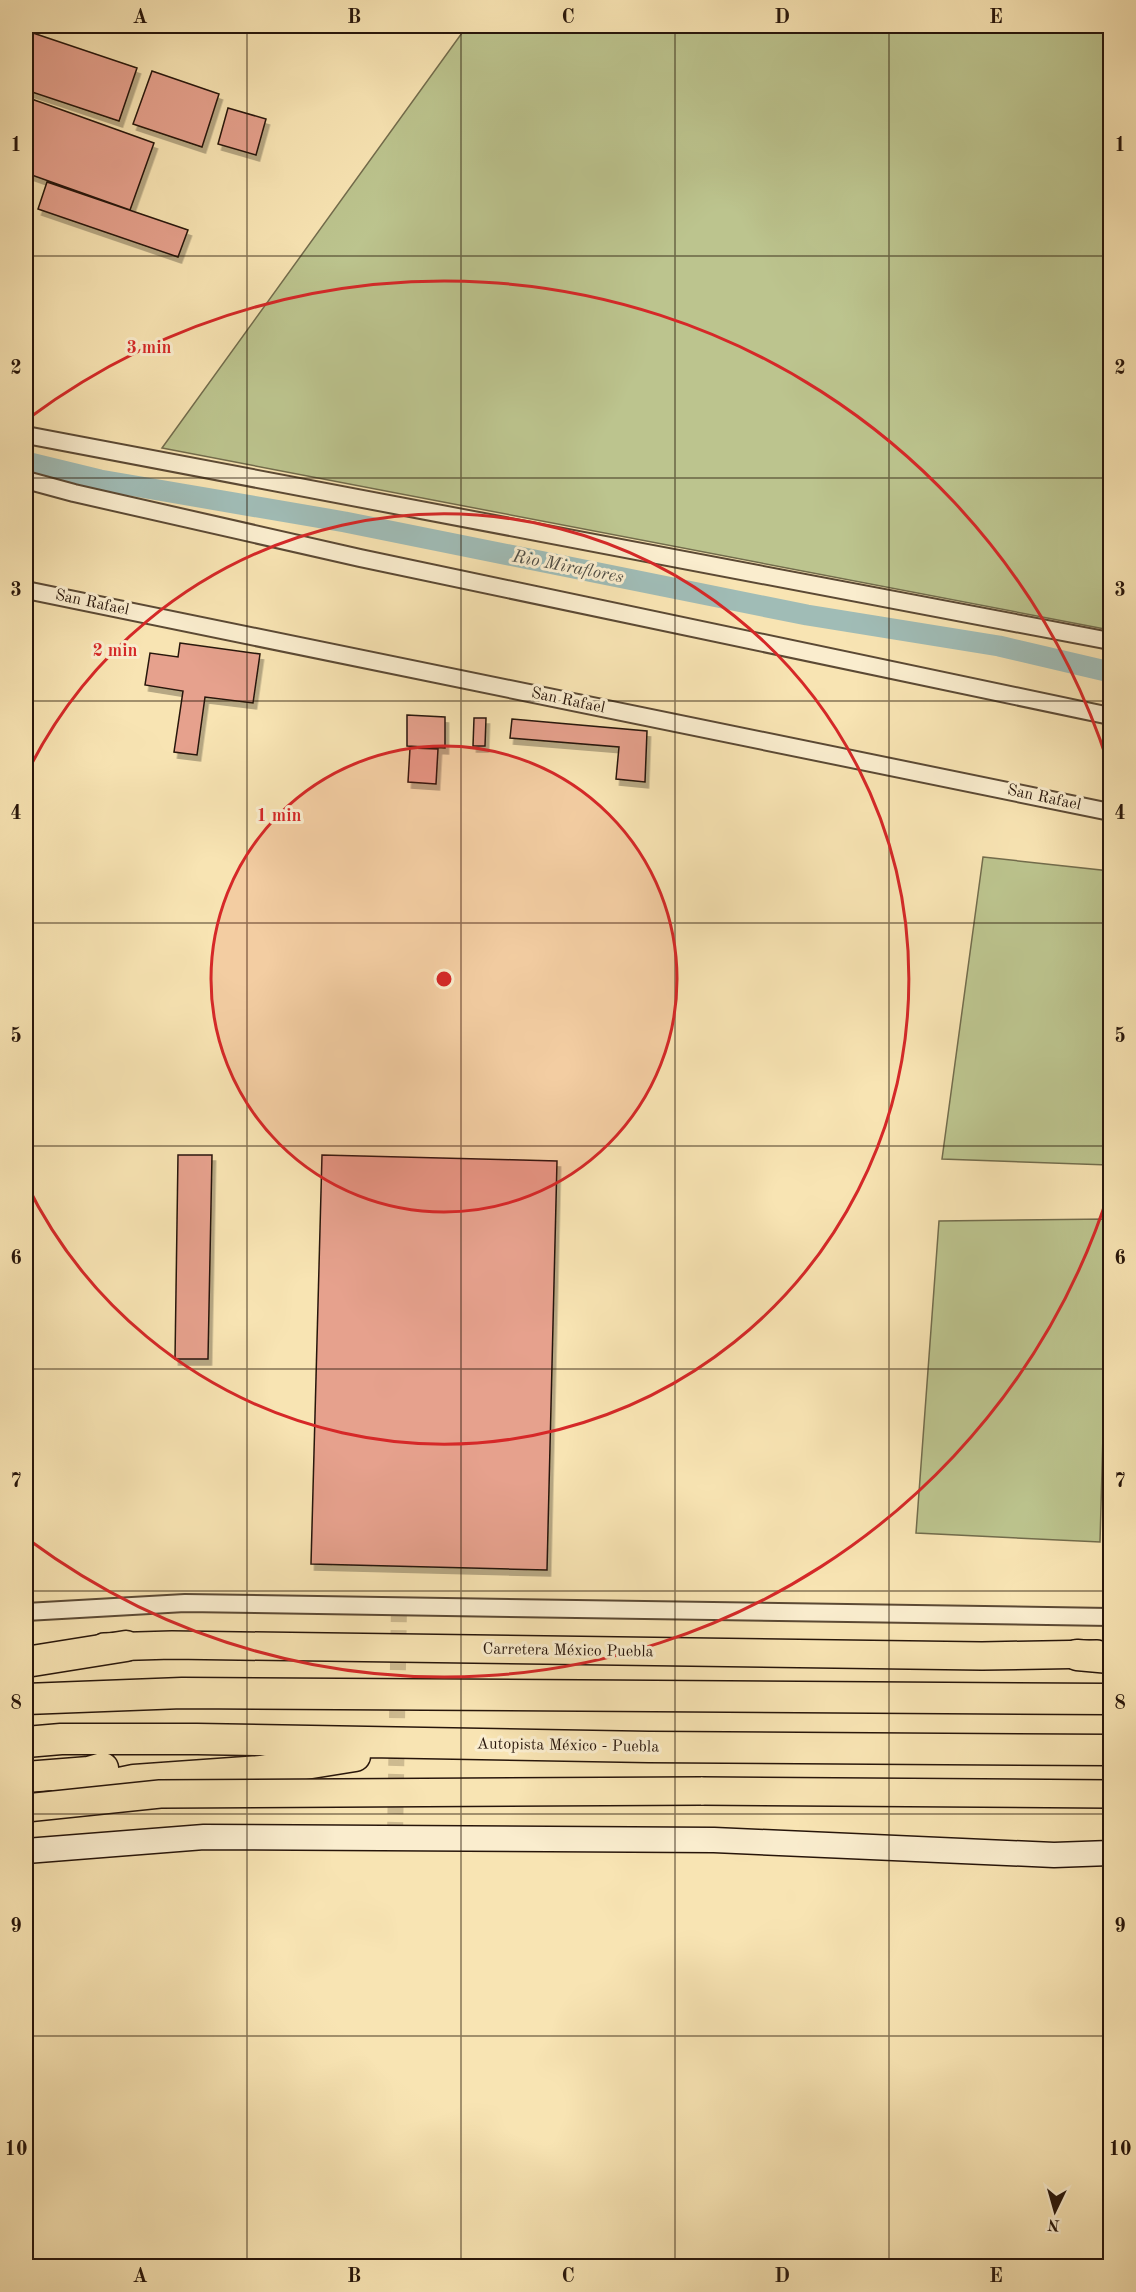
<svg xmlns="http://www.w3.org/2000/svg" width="1136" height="2292" font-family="'Old Standard TT',serif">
<defs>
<filter id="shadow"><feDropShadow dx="3.5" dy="6" stdDeviation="0" flood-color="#0004"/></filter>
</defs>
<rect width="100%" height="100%" fill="#f8e4b3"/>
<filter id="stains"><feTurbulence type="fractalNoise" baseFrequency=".00333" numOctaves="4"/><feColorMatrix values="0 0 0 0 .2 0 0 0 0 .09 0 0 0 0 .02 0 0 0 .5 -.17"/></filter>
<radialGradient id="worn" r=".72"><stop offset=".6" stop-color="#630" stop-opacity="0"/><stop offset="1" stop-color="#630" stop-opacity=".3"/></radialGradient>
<!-- green -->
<path fill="#bcc48e" stroke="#726c4c" stroke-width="1.5" d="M467,26H1110V630L162,448Z
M983,857L1110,871V1102L1108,1165L942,1159Z
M1109,1219L1100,1542L916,1533L939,1221Z"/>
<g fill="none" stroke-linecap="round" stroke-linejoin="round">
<!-- canal -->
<path stroke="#a0bcb6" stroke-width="21" d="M26,462L100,480L345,522L807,615L999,646L1110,672"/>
</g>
<!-- building -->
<path fill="#e6a18d" stroke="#27150a" stroke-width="1.5" filter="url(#shadow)" d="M33,33L137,68L119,121L26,90V54Z
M152,71L219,94L202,147L133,124Z
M26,97L154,143L130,210L26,173Z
M228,108L266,119L256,155L218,144Z
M47,182L188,230L178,257L38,209Z
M180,643L260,654L253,703L205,697L197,755L174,752L183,691L145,685L150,653L178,657Z
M407,715L445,717V748L407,746Z
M474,718H486L485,746H473Z
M512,719L647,731L645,782L616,779L619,747L510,738Z
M410,748L438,749L436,784L408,782Z
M178,1155H212L208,1359H175Z
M322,1155L557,1161L547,1570L311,1564Z"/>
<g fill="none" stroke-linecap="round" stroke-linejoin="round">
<!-- minor-tunnel -->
<path stroke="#cebb91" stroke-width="16" stroke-dasharray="16 8" stroke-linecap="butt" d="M395,1838L399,1606"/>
<defs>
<path id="minor" d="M26,435L1110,641
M26,480L74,493L360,558L1110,716
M26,590L1110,812
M26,1612L185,1603L1110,1617"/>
<path id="secondary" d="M26,1851L204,1837L714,1840L1054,1855L1110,1853"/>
<path id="trunk" d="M104,1647L172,1645L982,1656L1097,1654
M701,1791L1110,1794"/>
<path id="motorway" d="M1077,1655L1110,1658
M26,1662L126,1646
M26,1699L182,1693L1110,1699
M26,1742L61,1739H197L649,1747L1110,1750
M26,1777L89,1772L103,1768
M67,1794L134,1780L261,1771L355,1756"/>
</defs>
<!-- minor casing -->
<use href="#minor" stroke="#5b4934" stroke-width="20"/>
<!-- secondary casing -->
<use href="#secondary" stroke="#27150a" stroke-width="27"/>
<!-- trunk casing -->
<use href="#trunk" stroke="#27150a" stroke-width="30"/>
<!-- motorway casing -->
<use href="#motorway" stroke="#27150a" stroke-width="33"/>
<!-- minor -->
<use href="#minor" stroke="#faedce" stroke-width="16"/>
<!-- secondary -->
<use href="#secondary" stroke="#faedce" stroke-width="24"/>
<!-- trunk -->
<use href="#trunk" stroke="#f8e4b3" stroke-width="27"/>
<!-- motorway -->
<use href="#motorway" stroke="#f8e4b3" stroke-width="30"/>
<defs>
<path id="trunk-bridge" d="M26,1808L160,1794L701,1791"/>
</defs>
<!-- trunk-bridge casing -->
<use href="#trunk-bridge" stroke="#27150a" stroke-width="30" stroke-linecap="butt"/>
<!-- trunk-bridge -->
<use href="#trunk-bridge" stroke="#f8e4b3" stroke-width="27"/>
</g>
<!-- grid -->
<path fill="none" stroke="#27150a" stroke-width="1.5" stroke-opacity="0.55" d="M247,26V2266M461,26V2266M675,26V2266M889,26V2266M26,256H1110M26,478H1110M26,701H1110M26,923H1110M26,1146H1110M26,1369H1110M26,1591H1110M26,1814H1110M26,2036H1110"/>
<!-- distance rings -->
<circle cx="444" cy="979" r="233" fill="#d62828" fill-opacity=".12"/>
<g fill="none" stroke="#d62828" stroke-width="3">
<circle cx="444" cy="979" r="233"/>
<path d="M26 775A465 465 0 1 1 26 1183"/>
<path d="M1110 1189A698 698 0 0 1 29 1540M29 418A698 698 0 0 1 1110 769"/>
</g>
<g text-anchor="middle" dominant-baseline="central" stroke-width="6" stroke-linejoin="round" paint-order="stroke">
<!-- street labels -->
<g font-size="16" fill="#27150a" stroke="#faedce">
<text transform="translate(92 603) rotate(12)">San Rafael</text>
<text transform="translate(568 701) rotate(12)">San Rafael</text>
<text transform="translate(1044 798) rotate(12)">San Rafael</text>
<text transform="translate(568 1651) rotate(1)">Carretera México Puebla</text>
<text transform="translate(568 1746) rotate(1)">Autopista México - Puebla</text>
</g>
<!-- water labels -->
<g font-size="18" font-style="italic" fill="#514f46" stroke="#faedce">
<text transform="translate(568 567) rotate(11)">Rio Miraflores</text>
</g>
</g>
<circle cx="444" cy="979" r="9" fill="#d62828" stroke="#faedce" stroke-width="3"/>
<g font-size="18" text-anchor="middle" font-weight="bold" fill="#d62828" stroke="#faedce" stroke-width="6" stroke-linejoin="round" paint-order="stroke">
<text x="149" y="353">3 min</text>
<text x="115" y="656">2 min</text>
<text x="279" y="821">1 min</text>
</g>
<!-- margin -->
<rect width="1136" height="2292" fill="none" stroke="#f8e4b3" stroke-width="66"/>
<!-- north arrow -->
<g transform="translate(1055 2211) rotate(185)" stroke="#faedce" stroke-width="4.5" paint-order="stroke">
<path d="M0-4.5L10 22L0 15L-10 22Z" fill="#27150a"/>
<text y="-9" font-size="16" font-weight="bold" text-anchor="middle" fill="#27150a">N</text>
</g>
<rect x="33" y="33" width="1070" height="2226" fill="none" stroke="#27150a" stroke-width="2"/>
<g font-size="20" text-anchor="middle" font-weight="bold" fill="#27150a">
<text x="140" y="23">A</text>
<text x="354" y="23">B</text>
<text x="568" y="23">C</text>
<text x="782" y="23">D</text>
<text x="996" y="23">E</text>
<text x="16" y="151">1</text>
<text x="1120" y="151">1</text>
<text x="16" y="374">2</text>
<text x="1120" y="374">2</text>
<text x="16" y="596">3</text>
<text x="1120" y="596">3</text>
<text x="16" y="819">4</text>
<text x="1120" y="819">4</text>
<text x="16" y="1042">5</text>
<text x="1120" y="1042">5</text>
<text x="16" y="1264">6</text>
<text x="1120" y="1264">6</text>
<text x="16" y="1487">7</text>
<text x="1120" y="1487">7</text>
<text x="16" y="1709">8</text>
<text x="1120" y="1709">8</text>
<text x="16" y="1932">9</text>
<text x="1120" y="1932">9</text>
<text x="16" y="2155">10</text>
<text x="1120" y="2155">10</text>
<text x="140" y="2282">A</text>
<text x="354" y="2282">B</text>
<text x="568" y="2282">C</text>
<text x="782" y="2282">D</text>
<text x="996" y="2282">E</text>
</g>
<rect width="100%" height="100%" filter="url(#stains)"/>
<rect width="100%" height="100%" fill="url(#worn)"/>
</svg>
